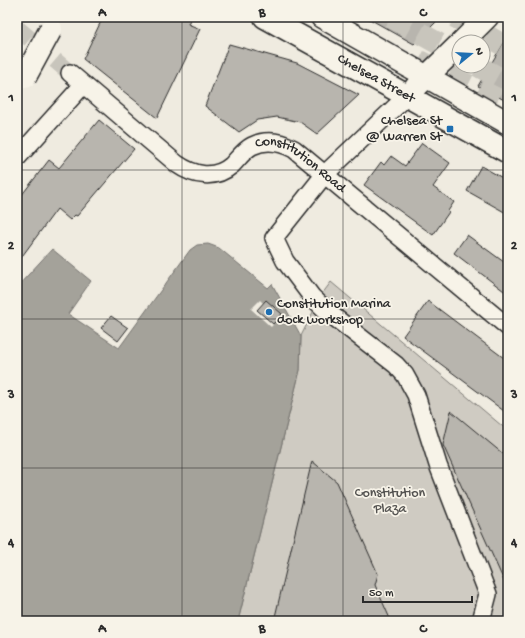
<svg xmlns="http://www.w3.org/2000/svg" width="525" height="638" font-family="'Gochi Hand',sans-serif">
<rect width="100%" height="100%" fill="#efebe0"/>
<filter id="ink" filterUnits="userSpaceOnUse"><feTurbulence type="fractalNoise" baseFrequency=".025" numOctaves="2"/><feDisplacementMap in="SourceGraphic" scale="8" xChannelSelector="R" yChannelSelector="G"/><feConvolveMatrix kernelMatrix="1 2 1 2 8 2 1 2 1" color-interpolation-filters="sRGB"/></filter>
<g filter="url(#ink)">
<!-- green -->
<path fill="#cfcbc2" stroke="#7d7b76" d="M331,282L508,431V621H238L300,370L301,336L322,294Z"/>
<!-- water -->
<path fill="#a4a29a" stroke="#74726e" d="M208,244L219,248L268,288L272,284L301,336L300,370L238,621H17V287L52,249L91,281L68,314L119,348L190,250L197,245Z"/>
<!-- pier -->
<path fill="#efebe0" d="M260,300L263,303L266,300L282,314L271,327L251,309Z"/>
<!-- building -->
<path fill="#b8b5ae" stroke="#2b2b2b" d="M103,17H191L188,24L200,29L157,118L83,59Z
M366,17H441L414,44Z
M508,35V102L478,86Z
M229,44L297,63L359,95L317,134L300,122L277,117L257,120L239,132L205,106Z
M99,120L134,149L77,216L75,215L70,220L57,209L17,263V201L49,160L59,168Z
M422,143L450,163L433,187L454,202L448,211L449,212L433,235L364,185L381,162L384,165L391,156L405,166Z
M481,166L508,181V214L467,191Z
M467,235L508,265V294L454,253Z
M266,300L282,314L273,324L257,310Z
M428,301L508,361V414L403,336Z
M111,316L128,328L118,341L101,328Z
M451,411L508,458V590L443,445Z
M312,461L337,482L378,574L375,585L391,621H274Z"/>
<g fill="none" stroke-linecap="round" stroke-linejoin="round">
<!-- street-tunnel -->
<path stroke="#c8c5bc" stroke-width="17" stroke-dasharray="17 8" stroke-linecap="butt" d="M17,28L70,73"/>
<!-- highway-tunnel -->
<path stroke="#c8c5bc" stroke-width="22" stroke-dasharray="22 11" stroke-linecap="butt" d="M391,17L459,55
M455,17L508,48
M419,61L508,104
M478,66L508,83"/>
<defs>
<g id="street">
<path id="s1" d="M70,73L177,164C194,176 215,180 232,165C238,159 244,150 252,146C266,139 281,142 294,149L508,327"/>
<path d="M407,96L325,174L274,238L285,261L312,297L329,313L396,365L405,375L416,395L438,465L488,594L481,621"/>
<path d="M17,158L83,85"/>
</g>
<g id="secondary">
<path id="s2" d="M265,17L508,152"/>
<path d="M322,17L508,123"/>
<path d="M462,42L487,17"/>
<path d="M416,87L459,45"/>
</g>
</defs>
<!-- street casing -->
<use href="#street" stroke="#2b2b2b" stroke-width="20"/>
<!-- secondary casing -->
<use href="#secondary" stroke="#2b2b2b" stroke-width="25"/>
<!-- street -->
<use href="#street" stroke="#f7f3e8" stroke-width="17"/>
<!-- secondary -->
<use href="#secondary" stroke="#f7f3e8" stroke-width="22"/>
<defs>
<path id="primary-bridge" d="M25,77L51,29"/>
</defs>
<!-- primary-bridge casing -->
<use href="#primary-bridge" stroke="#2b2b2b" stroke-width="25" stroke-linecap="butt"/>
<!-- primary-bridge -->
<use href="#primary-bridge" stroke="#f7f3e8" stroke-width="22"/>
</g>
</g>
<!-- grid -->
<path fill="none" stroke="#2b2b2b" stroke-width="1" stroke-opacity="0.55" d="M182,17V621M343,17V621M17,170H508M17,319H508M17,468H508"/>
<!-- markers -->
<g fill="#1f6fb2" stroke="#f7f3e8" stroke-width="1.5">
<rect x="446" y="125" width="8" height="8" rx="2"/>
<circle cx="269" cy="312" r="4"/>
</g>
<g text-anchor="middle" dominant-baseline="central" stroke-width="3.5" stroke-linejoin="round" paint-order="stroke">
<!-- street labels -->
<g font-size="14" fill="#2b2b2b" stroke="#f7f3e8">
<text stroke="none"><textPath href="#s2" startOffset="127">Chelsea Street</textPath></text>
<text stroke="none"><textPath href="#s1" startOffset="284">Constitution Road</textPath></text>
</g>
<!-- poi labels -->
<g font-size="14" fill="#2b2b2b" stroke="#f7f3e8" text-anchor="end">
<text x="442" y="121">Chelsea St<tspan x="442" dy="16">@ Warren St</tspan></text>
<text x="277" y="304" text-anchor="start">Constitution Marina<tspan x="277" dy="16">dock workshop</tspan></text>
</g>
<!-- park labels -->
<g font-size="14" fill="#545351" stroke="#f7f3e8">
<text x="390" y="493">Constitution<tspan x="390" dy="16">Plaza</tspan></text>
</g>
</g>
<!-- margin -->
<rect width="525" height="638" fill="none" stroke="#f7f3e8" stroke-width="44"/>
<!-- north arrow -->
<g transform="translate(471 54) rotate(72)"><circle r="19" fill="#f7f3e8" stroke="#a5a39c"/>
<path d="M0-3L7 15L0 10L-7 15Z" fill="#1f6fb2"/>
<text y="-6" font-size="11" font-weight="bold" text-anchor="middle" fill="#2b2b2b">N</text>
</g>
<!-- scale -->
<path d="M363 596v6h109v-6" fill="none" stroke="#2b2b2b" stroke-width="2"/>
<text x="369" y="596" font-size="12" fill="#2b2b2b" stroke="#f7f3e8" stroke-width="3" paint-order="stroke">50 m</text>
<rect x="22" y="22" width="481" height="594" fill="none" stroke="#2b2b2b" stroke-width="1.5"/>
<g font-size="13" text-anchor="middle" font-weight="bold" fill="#2b2b2b">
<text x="102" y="16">A</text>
<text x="262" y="16">B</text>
<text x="423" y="16">C</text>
<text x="11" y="101">1</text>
<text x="514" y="101">1</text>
<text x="11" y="249">2</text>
<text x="514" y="249">2</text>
<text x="11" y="398">3</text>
<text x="514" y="398">3</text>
<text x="11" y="546">4</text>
<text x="514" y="546">4</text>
<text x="102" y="632">A</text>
<text x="262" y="632">B</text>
<text x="423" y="632">C</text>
</g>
</svg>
